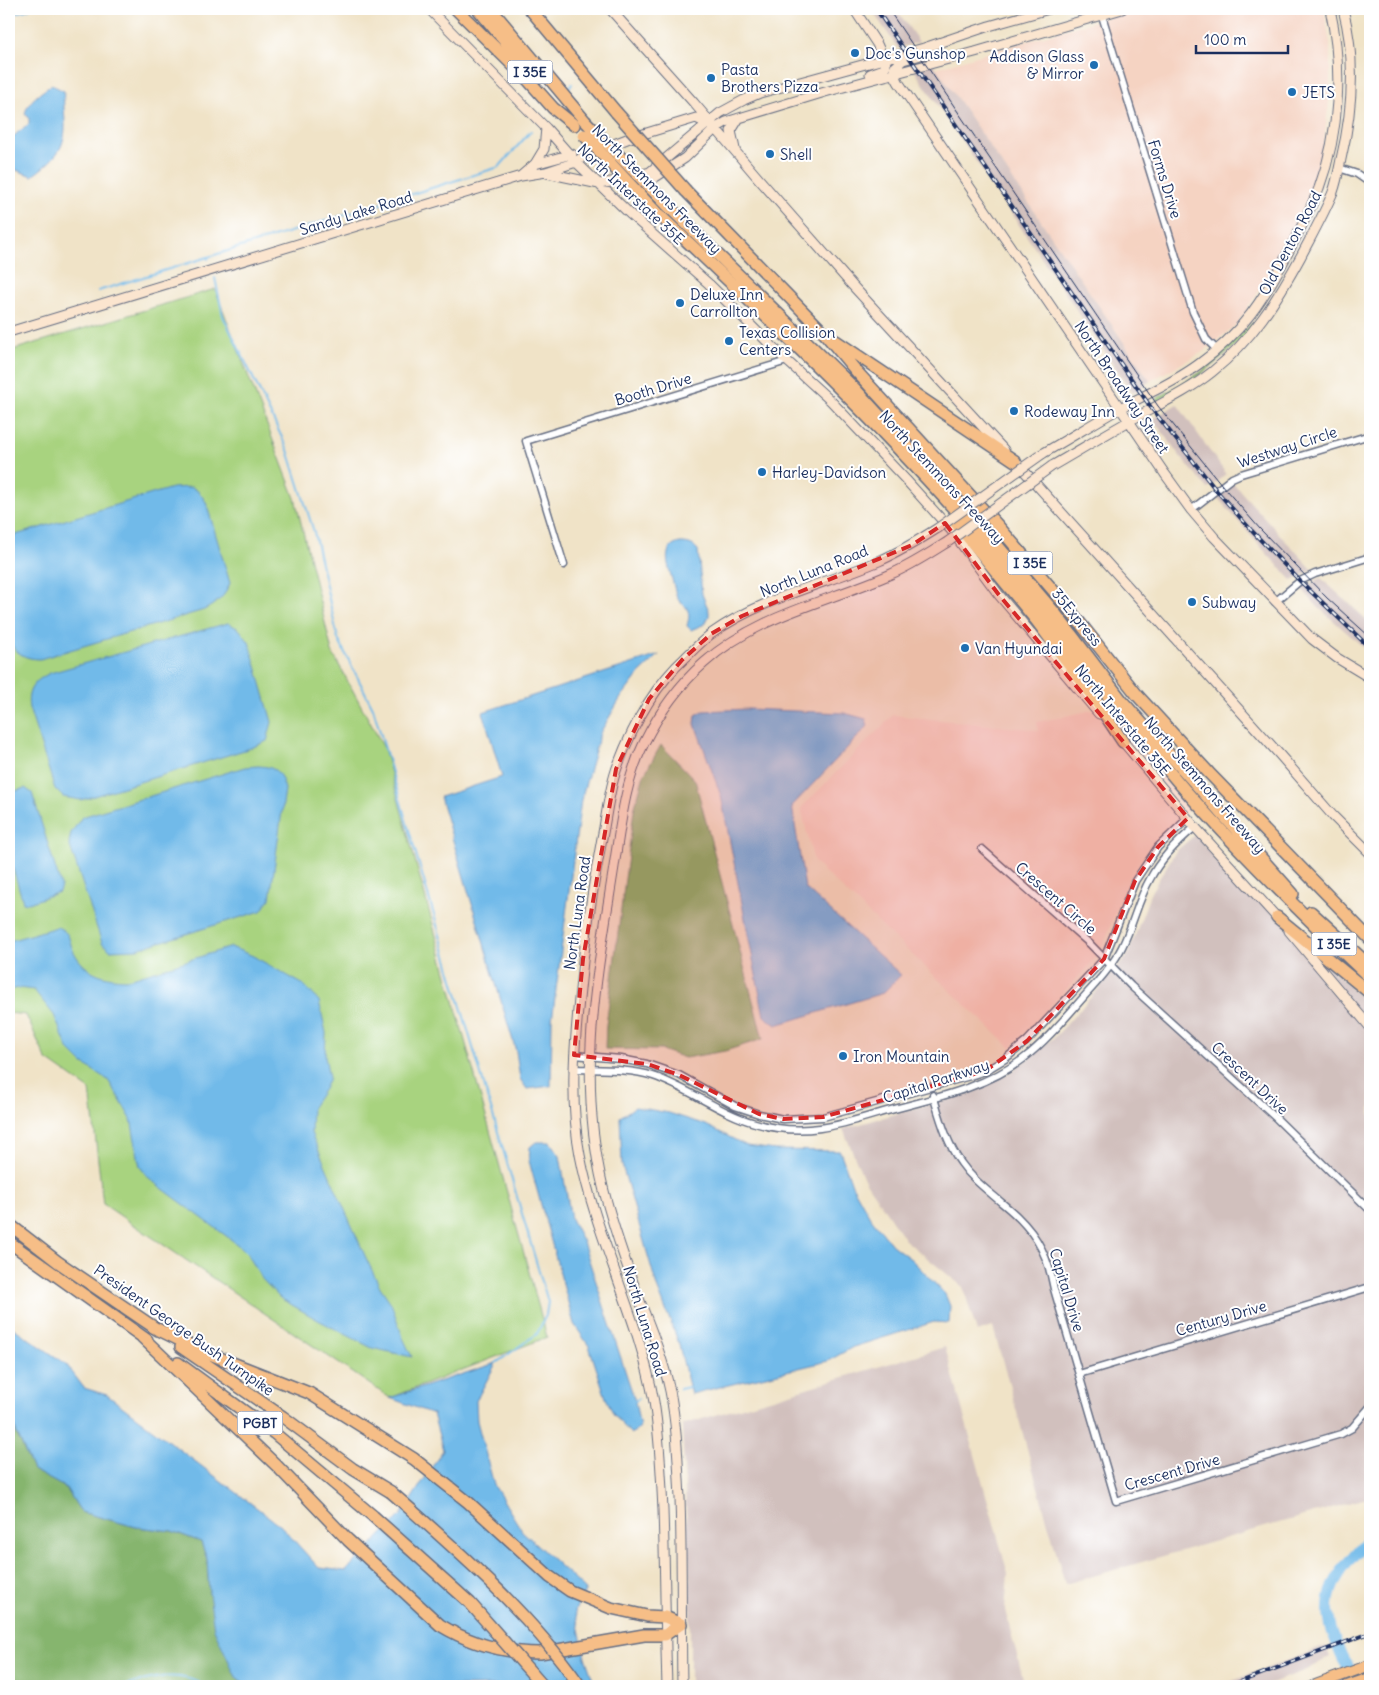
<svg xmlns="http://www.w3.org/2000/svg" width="1379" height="1695" font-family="Delius,sans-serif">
<rect width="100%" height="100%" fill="#fff"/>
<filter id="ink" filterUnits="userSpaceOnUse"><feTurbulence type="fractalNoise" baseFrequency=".02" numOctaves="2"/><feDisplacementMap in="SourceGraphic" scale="10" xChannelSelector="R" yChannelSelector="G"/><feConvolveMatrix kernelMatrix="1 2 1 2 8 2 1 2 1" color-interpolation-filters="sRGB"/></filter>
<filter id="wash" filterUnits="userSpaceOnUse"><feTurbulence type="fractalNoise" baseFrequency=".0096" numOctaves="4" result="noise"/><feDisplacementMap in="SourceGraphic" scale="20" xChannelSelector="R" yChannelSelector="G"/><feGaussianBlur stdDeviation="1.12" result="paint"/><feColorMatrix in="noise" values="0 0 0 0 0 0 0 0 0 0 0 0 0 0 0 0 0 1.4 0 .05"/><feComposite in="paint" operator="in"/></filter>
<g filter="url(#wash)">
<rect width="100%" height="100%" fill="#f0e3c7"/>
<!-- built -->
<path fill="#f5d3c2" d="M1136,9H1324L1330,44V95L1321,160L1299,220L1265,282L1236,325L1203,352L1150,381L936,68Z
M1117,705L1198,800L1148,851L1123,893L1104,943L1092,962L1011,1048L814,862L801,808L893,715L1038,730L1037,722Z"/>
<!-- industrial -->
<path fill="#d1c0bd" d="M871,9H896L919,42L898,48Z
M933,63L1150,381L1133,393L914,70Z
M1177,404L1226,474L1208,489L1180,456L1153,419Z
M1233,483L1282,537L1312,569L1293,581L1269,556L1215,495Z
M1321,578L1370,623V653L1318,607L1301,588Z
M1196,834L1213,856L1370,1006V1497L1065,1584L993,1327L977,1332L963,1287L905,1240L864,1179L843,1129L972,1092L1011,1072L1057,1035L1127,957L1151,892L1176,851Z
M945,1347L1008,1574L1005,1610L1025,1686H690V1592L682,1425Z
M1326,1646L1330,1657L1306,1670L1264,1686H1219Z"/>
<!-- green -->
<path fill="#a8d37f" stroke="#62816e" d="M215,289L295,498L332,652L384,748L547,1337L390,1398L103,1204L90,1090L46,1059L26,1015L9,1013V351Z
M1252,323L1254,325C1224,359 1197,379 1158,401L1156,399L1201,372Z"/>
<!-- forest -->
<path fill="#86b56e" stroke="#507266" d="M661,745L695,780L763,1039L725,1051L685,1058L661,1050L605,1049L606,1025L634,810L644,775Z
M9,1417L33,1470L66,1488L81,1512L136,1527L172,1531L201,1542L207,1559L209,1593L236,1677L248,1686H9Z"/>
<!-- water -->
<path fill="#71bae9" stroke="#4674a4" d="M52,85L64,91C62,107 68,125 63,141C60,155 43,168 32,176L11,168L9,165C9,138 8,140 29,124V118L25,113C29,100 41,92 52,85Z
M192,487L199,492L206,502L230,583C225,597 217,603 204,610L40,659C26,659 15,654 9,640V537L172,488Z
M680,543C688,543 693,544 698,550L702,594L709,611V616L705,624L691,630L687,626C688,621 690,616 688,611C686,604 680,604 678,599C675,594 674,585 672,579C668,565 661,547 680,543Z
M228,623L239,629L249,642L272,722L267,741L251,748L81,800L63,797L55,789L29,708C26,690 34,681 50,673Z
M659,655L639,674L620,699L600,733L581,800L552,1020L551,1086L527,1089L520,1079L516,1051L440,797L502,777L483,712Z
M748,709L844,713L866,719L868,726L792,806L805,888L901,975L883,993L776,1025L764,1016L721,796L695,724L696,715L703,711Z
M258,766C277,767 280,772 285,789L270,899L261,911L137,949L110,950L102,943L69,843L71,833L82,817L245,767Z
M25,788L32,793L61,886L59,892L29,903L23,902L9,855V793Z
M57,927C72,933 68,941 74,952C85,974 107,979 129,979L231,947L253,956L304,985L319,1001L326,1033L325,1056L329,1078L324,1089L312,1107L311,1133L366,1258L380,1287L391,1303L403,1338L412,1357L372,1348L318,1320L280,1298L262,1279L247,1253L233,1241L151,1180L140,1167L131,1119L119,1098L108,1080L82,1063L68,1049L54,1015L34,990L18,988L9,990V941Z
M635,1107L669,1113L706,1125L747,1146L775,1150L840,1151L852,1185L870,1217L892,1245L912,1260L945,1294L950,1306L949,1323L934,1322L853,1347L828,1361L691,1394L678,1341L657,1287L622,1165L620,1117Z
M536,1142H550L560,1156L571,1219L583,1242L635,1401L640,1428L631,1434L614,1415L606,1398L589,1346L574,1324L529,1161L530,1147Z
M9,1325L66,1364L84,1388L107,1395L281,1526L319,1568L346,1571L401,1515L443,1450L433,1414L390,1398L496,1363L476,1401L477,1421L494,1485L522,1531L586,1590L575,1610L585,1657L595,1686H248L236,1677L214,1629L209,1593L207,1559L201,1542L172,1531L136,1527L81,1512L66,1488L33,1470L9,1415Z"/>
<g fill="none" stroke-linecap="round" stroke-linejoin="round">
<!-- stream -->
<path stroke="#71bae9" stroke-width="2" d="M9,15L29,9
M568,88L572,84
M306,227L499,167L531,131
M208,257L296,230
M215,278L223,316L288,450L314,532L338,639L373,708L548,1302L546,1315L537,1334L496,1363
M98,291L208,257V259
M680,1389L689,1387
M635,1401L638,1399
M125,1686C154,1677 178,1670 206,1686"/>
<!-- river -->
<path stroke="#71bae9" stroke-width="11" d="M1362,1686L1360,1677C1356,1673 1349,1669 1346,1664C1341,1658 1338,1647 1335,1639C1316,1594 1341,1569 1370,1537"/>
</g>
</g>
<g filter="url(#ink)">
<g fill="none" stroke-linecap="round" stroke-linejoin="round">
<defs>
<path id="street" d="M1100,9L1193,312L1206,339L1217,350
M1339,168L1357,174L1370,183
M1191,510L1232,478L1241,474L1370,435
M564,565L526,441L787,361
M1275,602L1300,581L1315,574L1370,557
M982,849L1090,944L1131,986L1277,1119L1370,1210
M574,1055L621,1059L647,1064L679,1075L735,1106L759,1114L783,1119L823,1117L970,1076L985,1071L1005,1059L1027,1041L1104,959L1135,881L1158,847L1188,818
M573,1069C600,1070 628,1068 653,1076C689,1088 719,1113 755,1123C775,1129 799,1131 820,1128C841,1125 863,1118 883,1112C930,1099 984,1089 1023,1059C1049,1039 1069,1013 1090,990C1103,976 1114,963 1122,947C1133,925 1138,900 1150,879C1161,858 1177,842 1195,827
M933,1095C940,1118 947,1144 961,1163C972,1179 987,1190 1002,1203C1033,1228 1047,1250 1054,1289L1116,1501L1341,1434L1352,1428L1370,1407
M1079,1374L1370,1287"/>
<path id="secondary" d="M429,9L546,128L576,162L631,215L709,284L787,361L831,401L906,480L951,530L999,595L1099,714
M610,9L694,103L758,178L852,285L1004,450
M854,9L877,44L886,64L884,69L870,74
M924,48L925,54L903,60L894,68V74L899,83L1165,474L1191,510L1214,537L1312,639L1337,658L1370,678
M735,149L731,131L739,118
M535,164L572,154
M547,173L599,184L617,181L643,185L685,158L716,128L726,122L825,92L975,52L1122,9
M521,176L535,164L544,149L546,128
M634,176L650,172L720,113L744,100L760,93L924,48L989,26L1049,9
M9,332L521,176L546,172L576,162L585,155L627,139L696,118L708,124
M1042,454C1068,439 1094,423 1120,408C1147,394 1175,382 1199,364C1242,333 1264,299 1288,253C1299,232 1310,210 1319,188C1340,131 1343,67 1330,9
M1017,463L1279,754L1333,816L1370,853
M1052,466C1078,451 1104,435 1131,420C1158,405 1187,392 1212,372C1252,340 1277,300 1301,256C1312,235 1324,214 1333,192C1337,181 1339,169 1341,159C1353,109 1356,58 1343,9
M1119,737L1195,827L1280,921
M1289,931L1370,1027
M667,1686C665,1627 665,1569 663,1510C661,1473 660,1438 654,1402C639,1317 596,1239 580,1155C570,1103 574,1051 579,999C584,945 592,891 602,838C607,814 609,788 618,765C633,725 654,686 686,657C694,649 702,641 711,634C761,598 823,585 879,561C900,552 919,540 938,528
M682,1686C681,1624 682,1561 680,1498C678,1462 677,1426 670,1391C663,1358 650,1327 638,1296C625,1261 612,1223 603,1187C577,1078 596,981 613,873C620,830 624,783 644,743C659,713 679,685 704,663C757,615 828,602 891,574C912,565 930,553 949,541"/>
<path id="primary" d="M1313,1686L1370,1665
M1347,1686L1370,1678"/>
<path id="highway" d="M456,9L529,81L553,108L574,125
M478,9L531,73
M491,9L585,121
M530,9L616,112
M686,191L826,335L857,372L999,527L1069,609L1138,696L1209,773L1370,939
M666,204L855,389L986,532L1055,613L1123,702L1293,894
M654,210C765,315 877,420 978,536C1050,618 1113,707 1185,790C1243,856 1306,918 1370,978
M836,341L1015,461
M956,523L1036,620L1090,692L1123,742
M1311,912L1370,966
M1277,917L1370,993
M9,1224L58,1262L158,1330
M9,1242L147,1340
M153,1327L202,1351L309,1393L414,1459L468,1502L550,1577L570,1591L611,1608L647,1616L665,1617L681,1624
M142,1337L276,1465L348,1540L440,1625C471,1644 503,1653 540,1653L644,1635H665L681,1624
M181,1347L283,1417L353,1469L391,1492
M178,1363L274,1433L373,1516"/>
</defs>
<!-- street casing -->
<use href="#street" stroke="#666e83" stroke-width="9"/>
<!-- secondary casing -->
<use href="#secondary" stroke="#666e83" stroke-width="11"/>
<!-- primary casing -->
<use href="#primary" stroke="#666e83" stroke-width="12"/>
<!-- highway casing -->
<use href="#highway" stroke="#666e83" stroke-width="14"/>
<!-- street -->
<use href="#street" stroke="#fff" stroke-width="6"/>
<!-- secondary -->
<use href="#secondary" stroke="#fbe5cf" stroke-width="9"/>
<!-- primary -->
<use href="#primary" stroke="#f6be87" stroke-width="10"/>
<!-- highway -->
<use href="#highway" stroke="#f6be87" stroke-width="11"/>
<!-- tram -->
<path stroke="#1b2f5e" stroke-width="1" d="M888,9L1158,406L1226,490L1260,529L1327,598L1370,637"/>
<defs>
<path id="rail" d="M876,9L1152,409L1216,490L1252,531L1300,581L1370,648
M1229,1686L1370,1633"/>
</defs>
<!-- rail casing -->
<use href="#rail" stroke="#1b2f5e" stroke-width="4"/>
<!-- rail -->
<use href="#rail" stroke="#fff" stroke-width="2" stroke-dasharray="5.5" stroke-linecap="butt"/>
<defs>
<path id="secondary-bridge" d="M938,528L1042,454
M949,541L1052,466"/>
<path id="highway-bridge" d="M616,112L686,191
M585,121L666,204
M584,135L654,210
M391,1492C459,1552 528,1611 580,1686
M373,1516L470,1603L543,1686"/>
</defs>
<!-- secondary-bridge casing -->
<use href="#secondary-bridge" stroke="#666e83" stroke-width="11" stroke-linecap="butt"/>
<!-- highway-bridge casing -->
<use href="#highway-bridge" stroke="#666e83" stroke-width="14" stroke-linecap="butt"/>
<!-- secondary-bridge -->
<use href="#secondary-bridge" stroke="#fbe5cf" stroke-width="9"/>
<!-- highway-bridge -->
<use href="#highway-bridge" stroke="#f6be87" stroke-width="11"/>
</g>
</g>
<!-- marked area -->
<path fill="#d62828" fill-opacity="0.2" stroke="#d62828" stroke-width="4" stroke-dasharray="10 6" stroke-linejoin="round" d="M945,523L999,595L1188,818L1158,847L1135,881L1104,959L1027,1041L985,1071L823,1117L783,1119L759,1114L679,1075L647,1064L574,1055L583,959L616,769L649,699L682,660L711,634L742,616L912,545Z"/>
<!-- markers -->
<g fill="#1f6fb2" stroke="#fff" stroke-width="2">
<circle cx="855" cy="53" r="5"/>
<circle cx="1094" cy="65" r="5"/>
<circle cx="711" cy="78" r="5"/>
<circle cx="1292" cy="92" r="5"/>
<circle cx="770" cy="154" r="5"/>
<circle cx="680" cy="303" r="5"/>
<circle cx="729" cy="341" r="5"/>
<circle cx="1014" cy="411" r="5"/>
<circle cx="762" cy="472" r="5"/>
<circle cx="1192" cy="602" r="5"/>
<circle cx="965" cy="648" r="5"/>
<circle cx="843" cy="1056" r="5"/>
</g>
<g text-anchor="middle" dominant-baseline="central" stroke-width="4" stroke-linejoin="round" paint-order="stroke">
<!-- shield labels -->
<g fill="#fff" stroke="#5f6d8e" stroke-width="1">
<rect x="507.5" y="60.5" width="45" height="23" rx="4"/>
<rect x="1007.5" y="551.5" width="45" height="23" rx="4"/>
<rect x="1311.5" y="932.5" width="45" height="23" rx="4"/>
<rect x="237.5" y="1411.5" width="45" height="23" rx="4"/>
</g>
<g font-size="14" font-weight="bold" fill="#1b2f5e">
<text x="530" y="72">I 35E</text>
<text x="1030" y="563">I 35E</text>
<text x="1334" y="944">I 35E</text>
<text x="260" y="1423">PGBT</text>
</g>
<!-- poi labels -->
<g font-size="15" fill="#1b2f5e" stroke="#fff" text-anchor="start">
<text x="865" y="53">Doc's Gunshop</text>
<text x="1084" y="56" text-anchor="end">Addison Glass<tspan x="1084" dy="17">&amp; Mirror</tspan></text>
<text x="721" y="69">Pasta<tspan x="721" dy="17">Brothers Pizza</tspan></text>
<text x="1302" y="92">JETS</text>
<text x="780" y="154">Shell</text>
<text x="690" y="294">Deluxe Inn<tspan x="690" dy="17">Carrollton</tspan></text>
<text x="739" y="332">Texas Collision<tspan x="739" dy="17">Centers</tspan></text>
<text x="1024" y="411">Rodeway Inn</text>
<text x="772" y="472">Harley-Davidson</text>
<text x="1202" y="602">Subway</text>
<text x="975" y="648">Van Hyundai</text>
<text x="853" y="1056">Iron Mountain</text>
</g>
<!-- street labels -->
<g font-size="15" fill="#1b2f5e" stroke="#fff">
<text transform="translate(1165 179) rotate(73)">Forms Drive</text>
<text transform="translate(657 189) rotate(45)">North Stemmons Freeway</text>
<text transform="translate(631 194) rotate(43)">North Interstate 35E</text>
<text transform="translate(356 213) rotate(-17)">Sandy Lake Road</text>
<text transform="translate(1290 243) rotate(-62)">Old Denton Road</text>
<text transform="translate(1122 387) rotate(56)">North Broadway Street</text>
<text transform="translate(653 389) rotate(-17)">Booth Drive</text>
<text transform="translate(1287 447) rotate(-18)">Westway Circle</text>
<text transform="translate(942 477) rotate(47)">North Stemmons Freeway</text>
<text transform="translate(814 571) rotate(-22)">North Luna Road</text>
<text transform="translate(1077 617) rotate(51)">35Express</text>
<text transform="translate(1123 720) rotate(50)">North Interstate 35E</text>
<text transform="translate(1205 785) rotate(49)">North Stemmons Freeway</text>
<text transform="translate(1056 898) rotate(41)">Crescent Circle</text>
<text transform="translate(577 913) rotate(-82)">North Luna Road</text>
<text transform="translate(1250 1078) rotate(43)">Crescent Drive</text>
<text transform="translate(936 1081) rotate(-18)">Capital Parkway</text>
<text transform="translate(1067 1290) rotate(73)">Capital Drive</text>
<text transform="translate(1221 1318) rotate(-16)">Century Drive</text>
<text transform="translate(645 1321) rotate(73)">North Luna Road</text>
<text transform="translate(184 1330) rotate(35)">President George Bush Turnpike</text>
<text transform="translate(1172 1472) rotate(-16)">Crescent Drive</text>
</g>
</g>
<!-- margin -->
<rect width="1379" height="1695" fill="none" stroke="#fff" stroke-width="30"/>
<!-- scale -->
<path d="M1196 45v8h92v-8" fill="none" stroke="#1b2f5e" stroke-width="2.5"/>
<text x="1204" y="45" font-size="15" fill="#1b2f5e" stroke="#ffffff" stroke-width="4" paint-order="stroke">100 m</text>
</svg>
